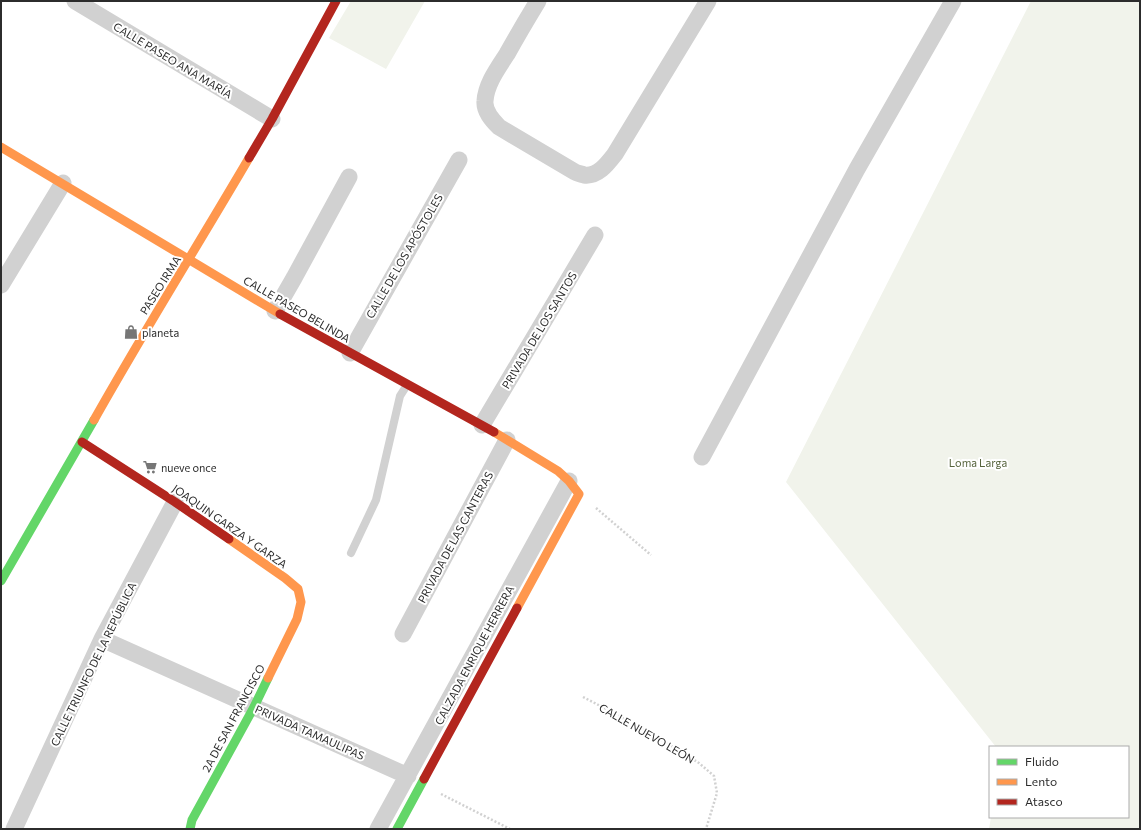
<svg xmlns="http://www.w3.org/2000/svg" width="1141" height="830" font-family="Commissioner,sans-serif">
<rect width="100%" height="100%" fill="#fff"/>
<!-- green -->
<path fill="#f1f3eb" d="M351,1H425L386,69L329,38Z
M1031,1H1140V829H989L991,817H1128V747H996L786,482Z"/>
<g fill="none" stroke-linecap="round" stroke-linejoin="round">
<!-- path -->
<path stroke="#d1d1d1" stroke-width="2.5" stroke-dasharray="2 2" stroke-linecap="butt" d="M596,508L651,555
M583,697L616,714L675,748L699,763L714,776L717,793L706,829
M441,794L510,829"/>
<!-- lane -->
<path stroke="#d1d1d1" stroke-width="8" d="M351,553L376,500L400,396L407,385"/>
<!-- street -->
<path stroke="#d1d1d1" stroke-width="17" d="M75,1L272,119
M538,1C527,19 517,36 507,54C498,68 486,84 485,101C484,111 492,120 499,127L575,172C577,173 581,174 584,175C598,177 608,163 615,154L708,1
M1,285L63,183
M275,311L294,278L349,177
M350,353L459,160
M482,425L595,235
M702,457L857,169L953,1
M403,634L507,440
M102,639L408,776
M14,829L102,639L175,502
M378,829L569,481"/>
<!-- fast -->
<path stroke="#63d668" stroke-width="9" d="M1,581L94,420
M190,829L192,820L254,707L268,678
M397,829L424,779"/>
<!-- slow -->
<path stroke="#ff974d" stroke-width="9" d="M1,147L280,314
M94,420C144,331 198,245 249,158
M494,432L558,471L569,481L579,494L517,608
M229,539L285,578L298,589L301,602L297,619L268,678"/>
<!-- jam -->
<path stroke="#b3261e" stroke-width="9" d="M249,158L272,119L336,1
M280,314L494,432
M82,442L175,502L229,539
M424,779L517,608"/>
</g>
<!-- icons -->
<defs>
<symbol id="shop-bare" viewBox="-9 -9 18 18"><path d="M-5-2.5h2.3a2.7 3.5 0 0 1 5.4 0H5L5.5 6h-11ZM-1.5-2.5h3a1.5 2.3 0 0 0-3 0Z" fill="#767676" stroke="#fff" stroke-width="2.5" paint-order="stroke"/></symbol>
<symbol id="supermarket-bare" viewBox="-9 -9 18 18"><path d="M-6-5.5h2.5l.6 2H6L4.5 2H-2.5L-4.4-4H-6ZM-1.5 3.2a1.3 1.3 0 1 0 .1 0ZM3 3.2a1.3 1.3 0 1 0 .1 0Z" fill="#767676" stroke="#fff" stroke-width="2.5" paint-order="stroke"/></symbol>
</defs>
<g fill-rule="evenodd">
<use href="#shop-bare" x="121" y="322" width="20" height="20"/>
<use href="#supermarket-bare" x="140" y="457" width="20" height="20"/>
</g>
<g text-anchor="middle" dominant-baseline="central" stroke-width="4" stroke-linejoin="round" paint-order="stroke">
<!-- street labels -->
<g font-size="11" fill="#2c2c2c" stroke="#fff">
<text transform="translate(173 60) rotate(31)">CALLE PASEO ANA MARÍA</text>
<text transform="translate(404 256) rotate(-60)">CALLE DE LOS APÓSTOLES</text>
<text transform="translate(160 285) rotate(-58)">PASEO IRMA</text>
<text transform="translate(297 309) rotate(30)">CALLE PASEO BELINDA</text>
<text transform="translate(539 330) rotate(-59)">PRIVADA DE LOS SANTOS</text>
<text transform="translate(230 526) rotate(35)">JOAQUIN GARZA Y GARZA</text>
<text transform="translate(455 537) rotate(-62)">PRIVADA DE LAS CANTERAS</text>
<text transform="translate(474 655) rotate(-62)">CALZADA ENRIQUE HERRERA</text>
<text transform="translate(93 664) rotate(-64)">CALLE TRIUNFO DE LA REPÚBLICA</text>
<text transform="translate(233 718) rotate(-62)">2A DE SAN FRANCISCO</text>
<text transform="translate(310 732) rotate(24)">PRIVADA TAMAULIPAS</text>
<text transform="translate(647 733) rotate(30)">CALLE NUEVO LEÓN</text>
</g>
<!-- poi labels -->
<g font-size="11" fill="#2c2c2c" stroke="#fff" text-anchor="start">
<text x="142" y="332">planeta</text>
<text x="161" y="467">nueve once</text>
</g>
<!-- park labels -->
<g font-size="11" fill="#57643d" stroke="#fff">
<text x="978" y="462">Loma Larga</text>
</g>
</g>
<!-- border -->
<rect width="1141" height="830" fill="none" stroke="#2c2c2c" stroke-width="4"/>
<!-- legend -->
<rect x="989" y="746" width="140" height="72" fill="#ffffff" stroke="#ababab"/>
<rect x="997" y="759" width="20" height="6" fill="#63d668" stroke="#ababab"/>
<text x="1025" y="766" font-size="12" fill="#2c2c2c">Fluido</text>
<rect x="997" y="779" width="20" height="6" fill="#ff974d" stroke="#ababab"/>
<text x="1025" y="786" font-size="12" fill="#2c2c2c">Lento</text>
<rect x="997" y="799" width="20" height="6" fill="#b3261e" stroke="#ababab"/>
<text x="1025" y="806" font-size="12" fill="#2c2c2c">Atasco</text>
</svg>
